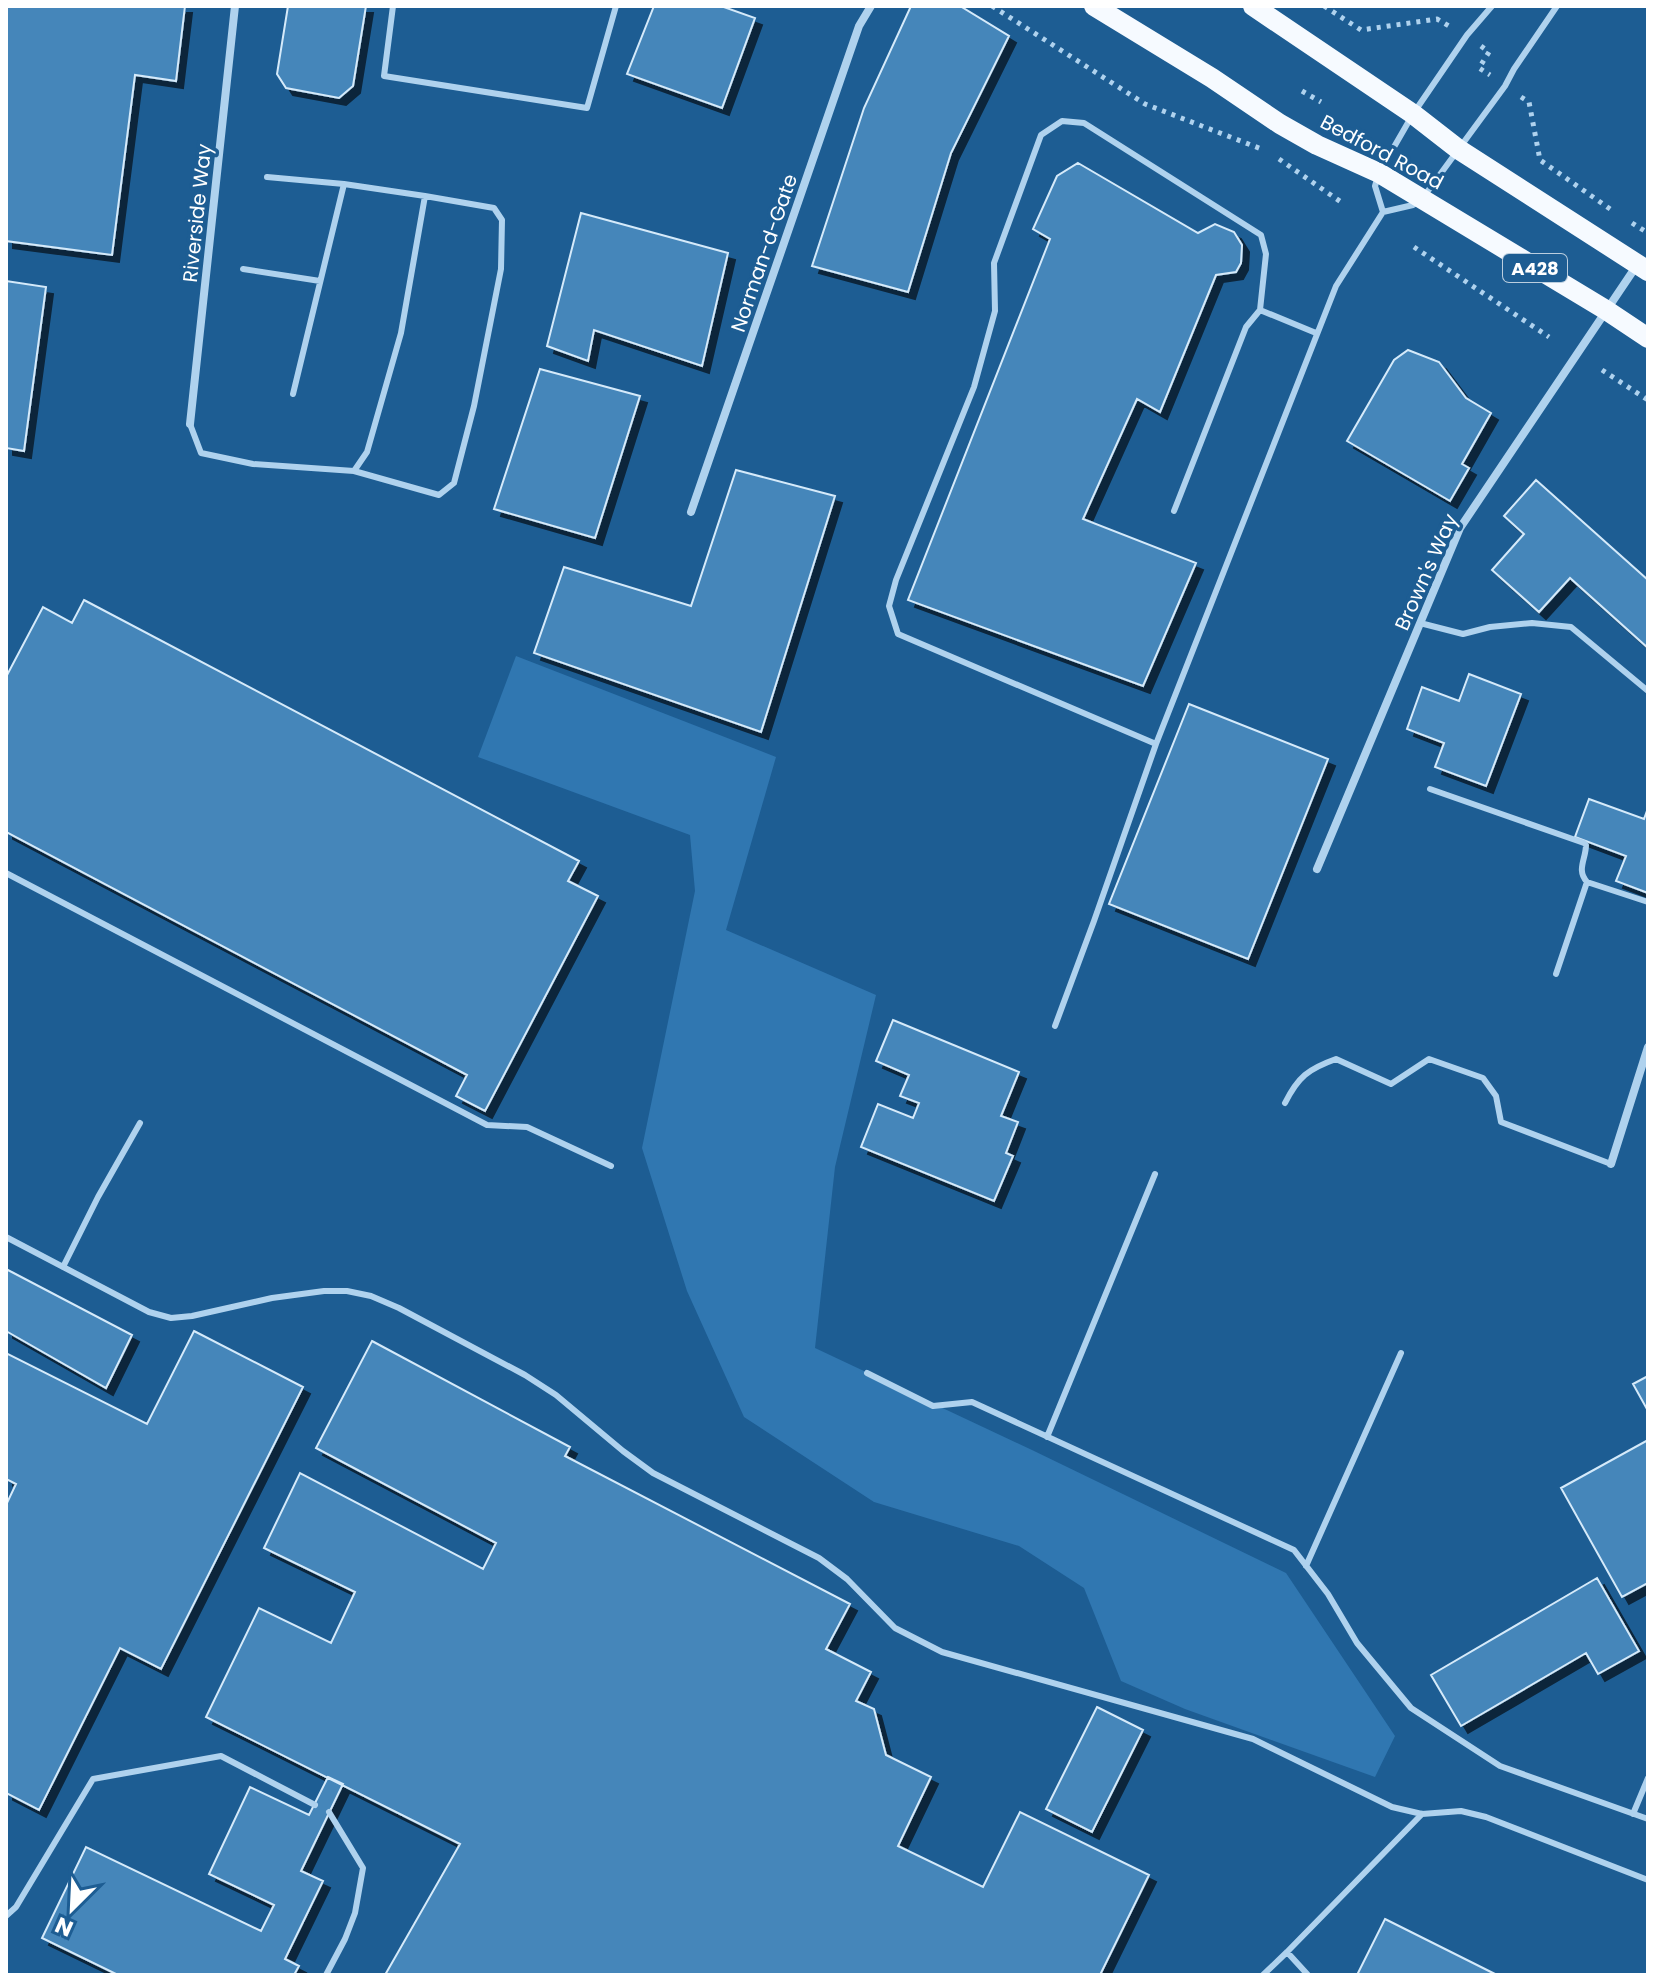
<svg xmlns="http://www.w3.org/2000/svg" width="1654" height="1981" font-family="Poppins,sans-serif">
<defs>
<filter id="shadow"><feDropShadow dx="7" dy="7" stdDeviation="0" flood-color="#0009"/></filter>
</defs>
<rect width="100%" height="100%" fill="#1d5d93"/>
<!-- green -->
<path fill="#3077b1" d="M516,656L776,757L726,930L876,995L835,1167L815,1348L1032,1450L1286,1573L1395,1736L1375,1777L1185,1709L1121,1681L1084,1588L1019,1546L874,1502L744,1417L687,1291L642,1148L695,891L690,835L478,757Z"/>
<!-- building -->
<path fill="#4586ba" stroke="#d5eafa" stroke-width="2" filter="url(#shadow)" d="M6,6H185L176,81L135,75L112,255L6,241Z
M288,6H366L353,86L339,98L286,88L277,74Z
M654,6H721L755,18L722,108L627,74Z
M911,6H960L1009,36L951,153L908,292L812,266L864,108Z
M1078,163L1198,233L1215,224L1234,232L1242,245L1241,263L1236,272L1216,275L1160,412L1137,399L1083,519L1196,563L1143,686L908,600L1050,239L1033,229L1057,176Z
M581,213L728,253L702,366L594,330L588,361L547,346Z
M6,281L46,287L24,451L6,448Z
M1408,350L1439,362L1466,398L1491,413L1462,464L1469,468L1450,501L1347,441L1394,360Z
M540,369L640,396L595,538L494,509Z
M736,470L835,496L761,732L534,653L564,567L691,606Z
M1536,480L1648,580V648L1570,578L1539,612L1492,570L1524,534L1504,516Z
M84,600L579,861L568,881L598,896L485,1111L456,1096L467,1075L6,832V677L43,607L72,623Z
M1469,674L1521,694L1486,786L1435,767L1444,743L1407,729L1422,687L1459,701Z
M1189,704L1328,759L1248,959L1109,904Z
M1589,799L1644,819L1648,808V893L1616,881L1626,856L1575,837Z
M893,1020L1019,1072L1001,1116L1018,1122L1006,1153L1013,1156L994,1201L861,1147L878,1104L913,1118L919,1103L900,1096L909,1075L876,1061Z
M6,1269L132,1335L106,1388L6,1331Z
M194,1331L303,1387L161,1669L120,1648L39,1810L6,1793V1505L16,1484L6,1479V1353L147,1424Z
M372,1341L570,1447L565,1456L850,1604L826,1649L871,1672L856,1701L874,1709L886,1755L931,1777L898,1846L983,1887L1020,1812L1149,1875L1100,1975H385L460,1844L206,1717L259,1608L331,1643L355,1592L264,1548L300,1473L483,1569L496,1543L316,1448Z
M1648,1376V1411L1633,1384Z
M1648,1440V1583L1622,1597L1561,1488Z
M1597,1578L1639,1651L1598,1674L1586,1653L1461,1726L1431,1675Z
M1097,1707L1143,1730L1092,1832L1046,1809Z
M328,1777L343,1784L301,1871L323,1881L285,1959L299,1966L294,1975H118L42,1938L86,1847L261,1931L274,1905L209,1874L250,1787L309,1815Z
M1385,1919L1497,1975H1357Z"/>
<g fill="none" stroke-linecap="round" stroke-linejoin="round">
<!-- path -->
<path stroke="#afd2ee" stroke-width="5" stroke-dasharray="4 6" stroke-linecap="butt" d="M992,6L1145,104L1264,150
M1324,6L1361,30L1437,19L1449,26
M1481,46L1489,52L1479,68L1490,75
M1302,91L1321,102
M1521,97L1529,102L1540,160L1613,211
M1279,159L1341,202
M1632,223L1648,233
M1414,247L1549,337
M1602,370L1648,400"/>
<!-- service -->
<path stroke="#afd2ee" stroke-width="6" d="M393,6L384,76L587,108L616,6
M267,177L344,184
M1383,212L1413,205L1422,199L1505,86L1514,69L1557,6
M243,269L320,281
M293,394L344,184L425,196
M190,424L201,453L253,464L354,471L439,495L454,483L474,406L501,269L502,220L494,208L425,196L401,333L367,452L354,471
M1174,511L1246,327L1260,310L1316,333
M1420,623L1463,634L1490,627L1532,623L1571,627L1648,691
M1156,744L1336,286L1383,212L1375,186L1379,173L1413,114L1467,35L1492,6
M1430,789L1584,843L1586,845C1586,859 1576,870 1587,882L1648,902
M6,873L487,1125L527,1127L611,1166
M1556,974L1587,882
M1055,1026L1094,921L1156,744L898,634L889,606L896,580L974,387L995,311L994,263L1041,135L1062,121L1084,123L1261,235L1266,254L1260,310
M1285,1103C1298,1077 1308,1069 1336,1059L1391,1084L1429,1059L1483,1078L1496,1096L1501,1122L1611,1164
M6,1237L149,1312L171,1318L192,1316L272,1298L324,1291H347L371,1296L399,1308L525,1375L556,1395L623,1451L653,1473L819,1558L847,1579L895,1628L942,1652L1253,1739L1392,1807L1422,1814L1461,1811L1486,1817L1648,1880
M63,1267L98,1197L140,1123
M867,1373L933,1406L972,1402L1294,1550L1328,1594L1357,1643L1411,1708L1500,1766L1648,1819
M1047,1437L1155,1174
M1306,1566L1401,1353
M1633,1814L1648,1778
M6,1916L16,1907L93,1779L221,1756L315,1805
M1287,1952L1308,1975
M326,1975L345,1939L355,1913L363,1868L329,1812
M1263,1975L1287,1952L1422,1814"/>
<!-- minor -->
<path stroke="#afd2ee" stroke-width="8" d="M190,424L235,6
M691,512L859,26L871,6
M1317,869L1460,528L1637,265
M1611,1164L1648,1047"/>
<!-- primary -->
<path stroke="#f6faff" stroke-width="20" d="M1094,6L1212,78L1280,124L1317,145L1379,173L1606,310L1648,338
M1253,6L1413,114L1458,149L1648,271"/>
</g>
<g text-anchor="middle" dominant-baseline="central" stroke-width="7" stroke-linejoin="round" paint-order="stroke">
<!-- shield labels -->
<rect fill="#1d5d93" stroke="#bbcedf" stroke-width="2" x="1503" y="254" width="64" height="28" rx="6"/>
<g font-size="18" font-weight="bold" fill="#fff">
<text x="1535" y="268">A428</text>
</g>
<!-- street labels -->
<g font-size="20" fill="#fff" stroke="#1d5d93">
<text transform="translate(1382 152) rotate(28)">Bedford Road</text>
<text transform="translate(197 213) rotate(-84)">Riverside Way</text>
<text transform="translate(764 253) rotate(-71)">Norman-d-Gate</text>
<text transform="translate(1426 572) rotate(-66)">Brown's Way</text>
</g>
</g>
<!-- border -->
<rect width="1654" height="1981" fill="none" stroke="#ffffff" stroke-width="16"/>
<!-- north arrow -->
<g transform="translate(72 1909) rotate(204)" stroke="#1d5d93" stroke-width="6" paint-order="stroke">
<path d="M0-6L14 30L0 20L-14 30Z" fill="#ffffff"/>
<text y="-12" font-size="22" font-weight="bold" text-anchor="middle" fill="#ffffff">N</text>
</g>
</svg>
